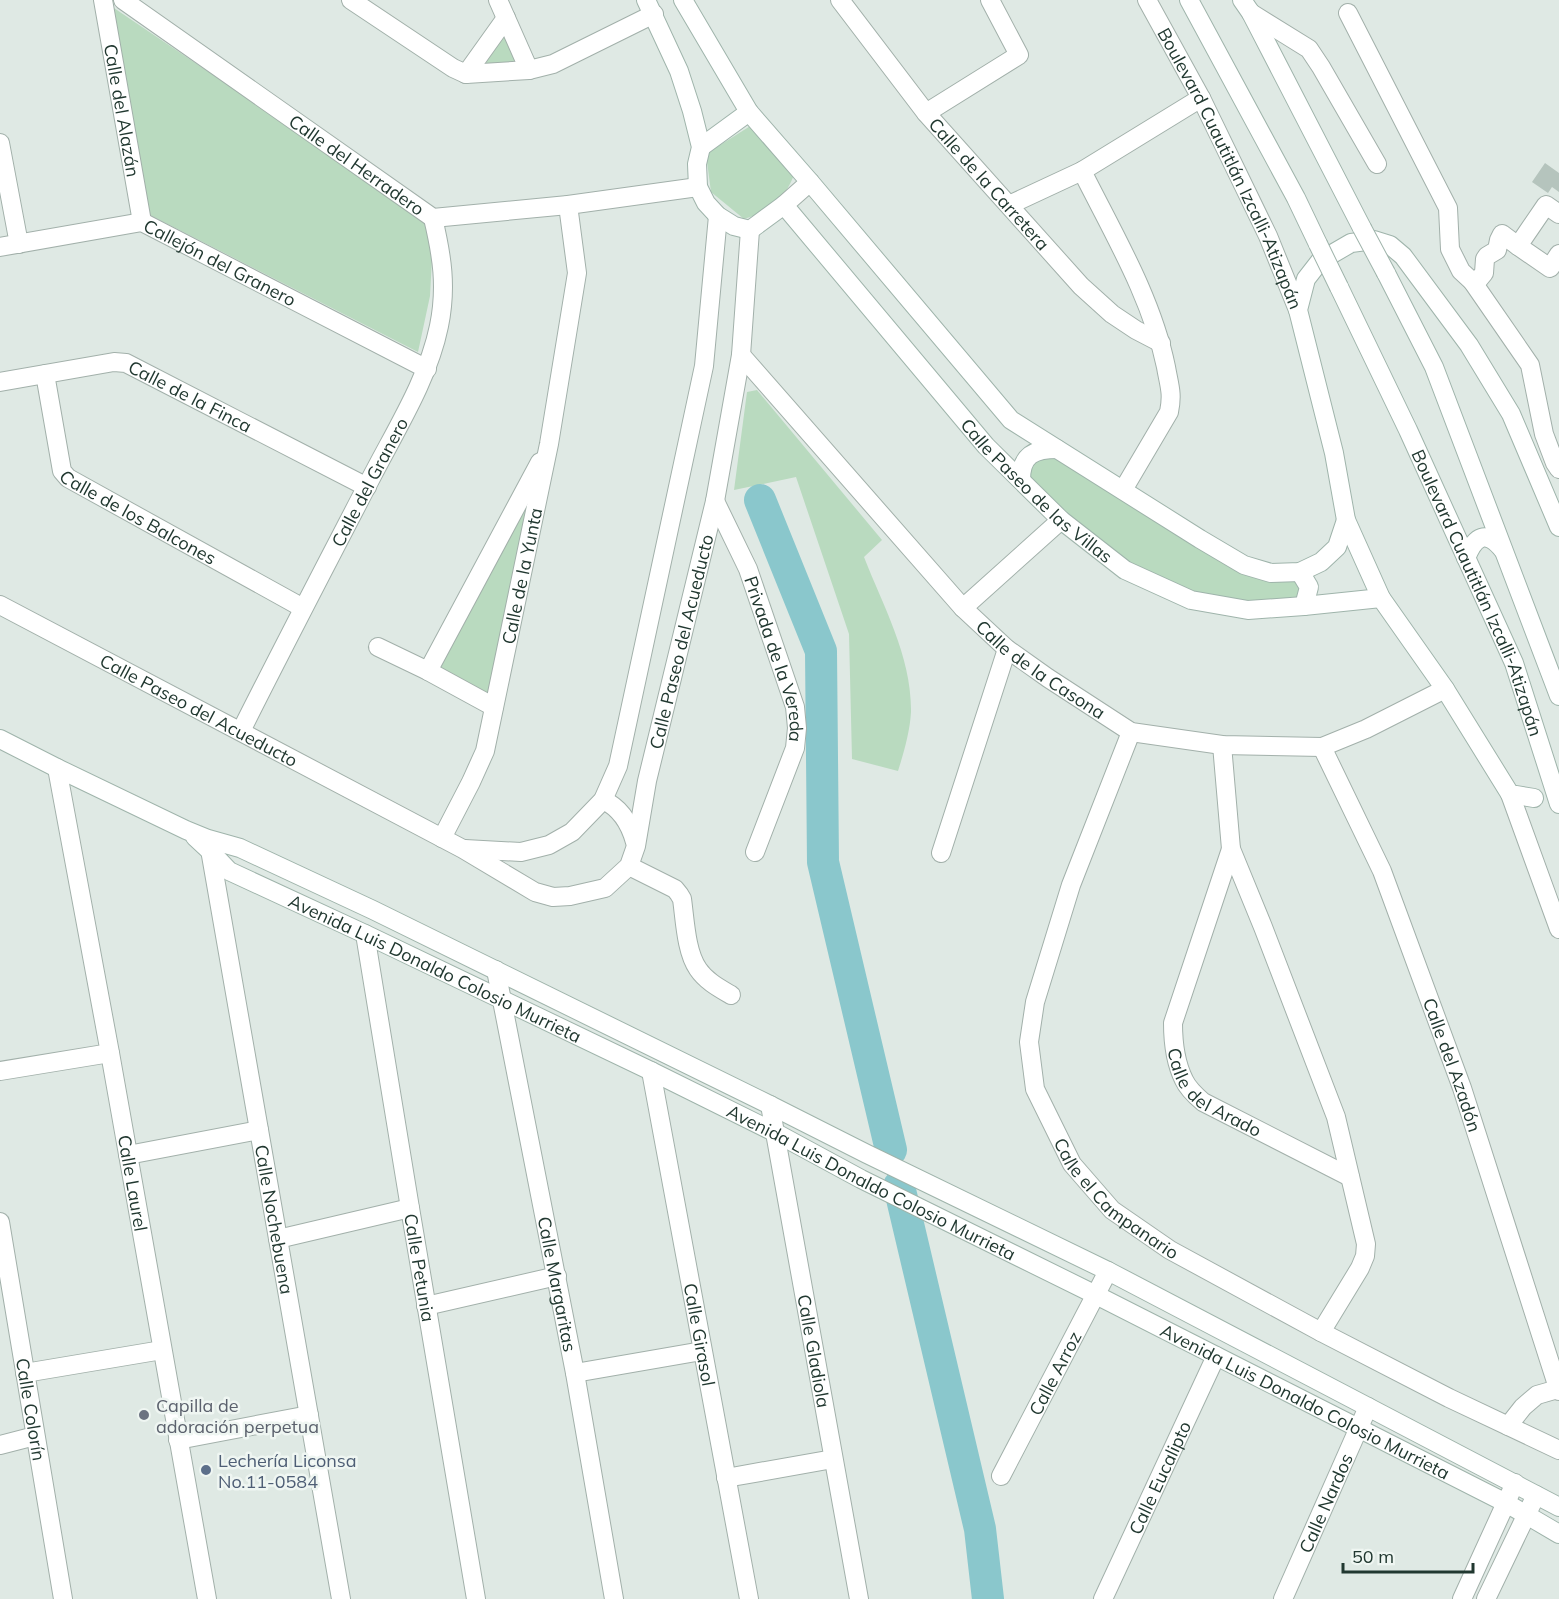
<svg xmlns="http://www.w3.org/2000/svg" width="1559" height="1599" font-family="Mulish,sans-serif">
<rect width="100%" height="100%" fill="#dfe9e4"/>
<!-- green -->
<path fill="#b9dabf" d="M111,6L429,221L432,258L430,296L418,352L150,215Z
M505,23L524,67L473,70Z
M755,123L796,169C788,196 771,211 744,219L711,192L706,154Z
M757,390L882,540L864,557C883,606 912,657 911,712C910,731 904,752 898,771L852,759L849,634L796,477L734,490L747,392Z
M1056,455L1235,567L1298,577L1302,588L1299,600L1247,605L1193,595L1120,560L1060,512L1028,476L1034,462Z
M540,469L491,701L432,669Z"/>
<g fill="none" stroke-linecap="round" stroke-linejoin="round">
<!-- river -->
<path stroke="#8ac7cc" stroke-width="32" d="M760,500L821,651L823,862L891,1150
M899,1186L980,1529L988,1599"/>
</g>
<!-- building -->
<path fill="#b5c4bd" d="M1545,163L1559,173V192L1552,187L1548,193L1532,182Z"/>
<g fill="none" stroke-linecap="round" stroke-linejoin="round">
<defs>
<g id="street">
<path id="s1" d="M103,0L142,222"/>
<path id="s2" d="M123,0L433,218L568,205L698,187"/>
<path d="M351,0L453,68L466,74L529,70L553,64L654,14"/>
<path d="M498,0L529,70"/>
<path id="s3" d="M840,0L926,113L1081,286L1112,314L1136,330L1161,343"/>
<path id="s4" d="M1147,0L1201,98L1268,236L1298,310"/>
<path d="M1251,13L1309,49L1321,67L1377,164"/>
<path d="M1348,13L1448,208L1450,249L1461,271L1475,284L1484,273L1485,259L1487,256L1497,250L1499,240L1502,234L1518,246"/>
<path d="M466,74L506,18"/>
<path d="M926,113L1019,55L990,0"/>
<path d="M0,143L19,244"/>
<path d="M1082,171C1113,233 1152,298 1166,367C1169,385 1173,393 1169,412L1123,490"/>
<path d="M784,205L810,182"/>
<path d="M1009,205L1082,171L1201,98"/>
<path d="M1559,214L1546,205L1518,246L1550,268L1559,254"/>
<path id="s5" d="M0,247L142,222L427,369"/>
<path d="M1472,281L1530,365L1544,434L1555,463L1559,469"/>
<path id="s6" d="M741,355L963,608L1007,649L1048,678L1131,732L1222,745L1322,747L1366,729L1445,689"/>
<path id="s7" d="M45,374L62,471L68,478L303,608"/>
<path id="s8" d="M0,382L114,362L126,363L367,487"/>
<path id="s9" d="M715,501L748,569L795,707L797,728L795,748L755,852"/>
<path id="s10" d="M0,605L463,849L535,892L553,897L570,896L605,888L629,866L636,846L647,781L715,501L741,355L750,230"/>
<path d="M963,608L1061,520"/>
<path d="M378,647L428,671L494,707"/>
<path d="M428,671L540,462"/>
<path id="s11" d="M241,731C283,647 327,563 370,480C395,431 428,380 439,326C447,287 442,256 433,218"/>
<path id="s12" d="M1131,732L1071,885L1035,1002L1029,1042L1035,1089L1072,1164L1112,1210L1170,1250L1321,1332L1449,1398L1559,1450"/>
<path d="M1222,745L1231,849L1263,927L1336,1117L1366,1244L1365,1256L1360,1268L1321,1332"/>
<path id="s13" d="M1322,747L1382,871L1462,1088L1559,1391"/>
<path id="s14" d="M57,768L110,1053L207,1599"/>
<path d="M1510,794L1559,929"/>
<path d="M603,800C621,808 630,824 635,842"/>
<path id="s15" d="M442,838L471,782L485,751L549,444L577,273L568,205"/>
<path id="s16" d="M209,844L341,1599"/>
<path d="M465,849L521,852L549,845L572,832L603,800L618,766L704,366L718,216"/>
<path id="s17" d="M1231,849L1173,1023C1173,1042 1175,1062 1184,1080C1188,1089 1196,1096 1203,1102L1350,1177"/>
<path d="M941,853L1007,649"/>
<path d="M629,866L675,889L679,894L682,899C685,920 686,952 698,969C706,981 719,988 731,995"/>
<path id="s18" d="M365,934L410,1208L476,1599"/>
<path id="s19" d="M496,970L575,1373L614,1599"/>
<path d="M0,1071L110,1053"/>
<path id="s20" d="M651,1071L749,1599"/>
<path id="s21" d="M770,1105L859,1599"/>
<path d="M128,1155L259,1130"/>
<path id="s22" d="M0,1222L63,1599"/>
<path d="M278,1239L410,1208"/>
<path d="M426,1306L557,1276"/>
<path d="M25,1373L162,1350"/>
<path d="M575,1373L702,1351"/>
<path d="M1508,1426L1523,1407L1537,1395L1558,1389"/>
<path d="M178,1440L309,1415"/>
<path d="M0,1445L35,1436"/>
<path id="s23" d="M1001,1476L1108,1271"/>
<path d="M726,1478L833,1459"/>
<path id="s24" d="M1103,1599L1216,1356"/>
<path id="s25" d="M1283,1599L1368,1407"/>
<path d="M1462,1599L1515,1483"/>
<path d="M1486,1599L1536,1495"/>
</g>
<g id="secondary">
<path id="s26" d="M646,0L679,71L692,111L701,147L697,164L698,187L706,203L718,216L734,226L750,230L784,205L986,446L1061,520L1125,570L1191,600L1248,610L1304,606L1381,598"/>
<path d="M683,0L749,112L810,182L1011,420L1200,539L1244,565L1271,573L1300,572L1321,562L1337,547L1346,520"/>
<path d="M1189,0L1296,198L1318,244"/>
<path d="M1242,0L1251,13L1362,228"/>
<path d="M701,147L749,112"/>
<path d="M1386,273L1434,367L1559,696"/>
<path id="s27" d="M1339,287L1408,430L1514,663L1559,804"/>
<path d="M1021,480C1021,455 1034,449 1057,449"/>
<path d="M1466,558C1475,536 1486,529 1503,550"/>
<path d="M1300,572L1309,587L1304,606"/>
<path d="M0,739L57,768L186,830L208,839L240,848L373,910L770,1105L867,1154L1108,1271L1559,1507"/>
<path d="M1534,798L1510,794L1445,689L1381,598L1346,520L1334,453L1298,310L1306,279L1320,261L1351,243L1374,240L1390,245L1403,256L1469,345L1511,414L1559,527"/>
<path id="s28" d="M195,837L210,851L229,871L365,934L651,1071L776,1133L861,1179L1096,1295L1506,1503L1559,1534"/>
</g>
</defs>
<!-- street casing -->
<use href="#street" stroke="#a2b0aa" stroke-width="20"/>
<!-- secondary casing -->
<use href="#secondary" stroke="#9fb4ab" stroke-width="20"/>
<!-- street -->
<use href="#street" stroke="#fff" stroke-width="18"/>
<!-- secondary -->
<use href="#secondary" stroke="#fff" stroke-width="18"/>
<defs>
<path id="secondary-bridge" d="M1362,228L1386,273
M1318,244L1339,287"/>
</defs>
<!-- secondary-bridge casing -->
<use href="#secondary-bridge" stroke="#9fb4ab" stroke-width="20" stroke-linecap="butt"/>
<!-- secondary-bridge -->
<use href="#secondary-bridge" stroke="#fff" stroke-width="18"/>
</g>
<!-- markers -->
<circle fill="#6b7280" stroke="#eff6f2" stroke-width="2" cx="144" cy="1415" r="6"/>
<circle fill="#5c6f8a" stroke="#eff6f2" stroke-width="2" cx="206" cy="1470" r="6"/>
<g text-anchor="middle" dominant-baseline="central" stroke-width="5" stroke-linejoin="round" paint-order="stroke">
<!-- street labels -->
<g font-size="18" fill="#213830" stroke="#eff6f2">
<text stroke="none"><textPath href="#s1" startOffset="112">Calle del Alazán</textPath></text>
<text stroke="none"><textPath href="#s2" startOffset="286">Calle del Herradero</textPath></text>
<text stroke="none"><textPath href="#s4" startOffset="188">Boulevard Cuautitlán Izcalli-Atizapán</textPath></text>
<text stroke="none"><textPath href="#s3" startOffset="237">Calle de la Carretera</textPath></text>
<text stroke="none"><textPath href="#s5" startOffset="232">Callejón del Granero</textPath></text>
<text stroke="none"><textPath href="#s8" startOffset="200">Calle de la Finca</textPath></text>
<text stroke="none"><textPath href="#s11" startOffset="280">Calle del Granero</textPath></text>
<text stroke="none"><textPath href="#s26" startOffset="693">Calle Paseo de las Villas</textPath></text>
<text stroke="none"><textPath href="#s7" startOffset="188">Calle de los Balcones</textPath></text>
<text stroke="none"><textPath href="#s15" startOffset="276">Calle de la Yunta</textPath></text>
<text stroke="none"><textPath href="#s27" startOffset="336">Boulevard Cuautitlán Izcalli-Atizapán</textPath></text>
<text stroke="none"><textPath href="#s10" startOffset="942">Calle Paseo del Acueducto</textPath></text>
<text stroke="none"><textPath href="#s9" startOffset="170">Privada de la Vereda</textPath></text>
<text stroke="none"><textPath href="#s6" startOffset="436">Calle de la Casona</textPath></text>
<text stroke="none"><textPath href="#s10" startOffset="225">Calle Paseo del Acueducto</textPath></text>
<text stroke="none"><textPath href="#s28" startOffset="276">Avenida Luis Donaldo Colosio Murrieta</textPath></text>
<text stroke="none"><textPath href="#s13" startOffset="344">Calle del Azadón</textPath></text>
<text stroke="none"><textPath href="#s17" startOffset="272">Calle del Arado</textPath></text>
<text stroke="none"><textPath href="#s28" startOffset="762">Avenida Luis Donaldo Colosio Murrieta</textPath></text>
<text stroke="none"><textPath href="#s14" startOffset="422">Calle Laurel</textPath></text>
<text stroke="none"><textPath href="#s12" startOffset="514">Calle el Campanario</textPath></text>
<text stroke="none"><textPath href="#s16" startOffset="381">Calle Nochebuena</textPath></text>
<text stroke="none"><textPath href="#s18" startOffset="338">Calle Petunia</textPath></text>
<text stroke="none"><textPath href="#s19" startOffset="320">Calle Margaritas</textPath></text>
<text stroke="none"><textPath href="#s20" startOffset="268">Calle Girasol</textPath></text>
<text stroke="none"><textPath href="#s21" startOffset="250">Calle Gladiola</textPath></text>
<text stroke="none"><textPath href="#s23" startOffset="116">Calle Arroz</textPath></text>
<text stroke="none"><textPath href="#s28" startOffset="1248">Avenida Luis Donaldo Colosio Murrieta</textPath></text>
<text stroke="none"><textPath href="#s22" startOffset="190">Calle Colorín</textPath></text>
<text stroke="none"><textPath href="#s24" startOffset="134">Calle Eucalipto</textPath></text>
<text stroke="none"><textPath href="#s25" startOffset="105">Calle Nardos</textPath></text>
</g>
<!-- worship labels -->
<g font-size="18" fill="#5b616d" stroke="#eff6f2" text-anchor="start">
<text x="156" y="1405">Capilla de<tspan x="156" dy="21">adoración perpetua</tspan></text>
</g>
<!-- service labels -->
<g font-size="18" fill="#4e5e75" stroke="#eff6f2" text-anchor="start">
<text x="218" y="1460">Lechería Liconsa<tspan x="218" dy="21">No.11-0584</tspan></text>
</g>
</g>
<!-- scale -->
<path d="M1343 1563v9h130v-9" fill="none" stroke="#213830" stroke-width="3"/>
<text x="1352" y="1563" font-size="18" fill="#213830" stroke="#eff6f2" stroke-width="4.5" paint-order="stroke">50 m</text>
</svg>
